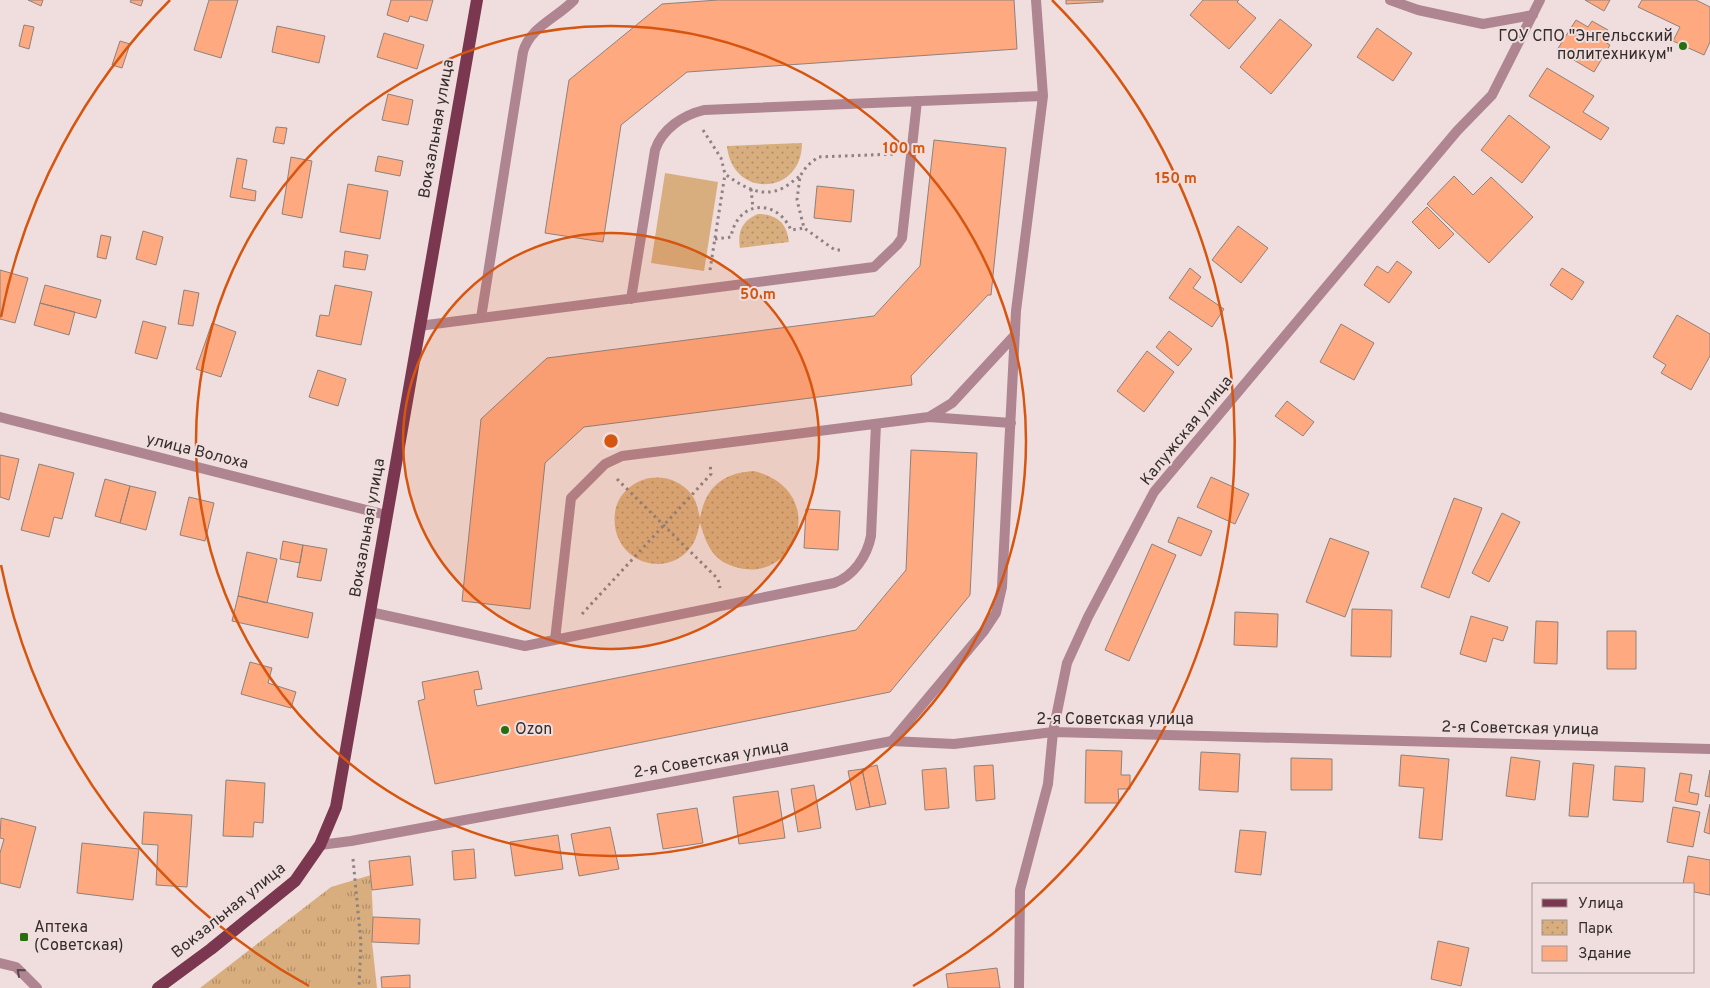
<svg xmlns="http://www.w3.org/2000/svg" width="1710" height="988" font-family="Overpass,sans-serif">
<defs>
<pattern id="grass-tufts" width="24" height="20" patternUnits="userSpaceOnUse" patternTransform="scale(1.25)"><rect width="24" height="20" fill="#d9ae7e"/><path d="M3 7l-1-3M5 7V3M7 7l1-3M15 17l-1-3M17 17v-4M19 17l1-3" fill="none" stroke="#b18e67"/></pattern>
<pattern id="park-dots" width="8" height="8" patternUnits="userSpaceOnUse" patternTransform="scale(1.25)"><rect width="8" height="8" fill="#d9ae7e"/><path d="M2 2h.1M6 6h.1" fill="none" stroke="#b18e67" stroke-width="1.8" stroke-linecap="round"/></pattern>
</defs>
<rect width="100%" height="100%" fill="#efdedd"/>
<!-- grass -->
<path fill="url(#grass-tufts)" d="M371,875L373,917L372,942L377,988H200L331,887Z"/>
<!-- park -->
<path fill="url(#park-dots)" d="M802,143C802,196 732,199 727,146Z
M758,214C777,214 787,223 789,242L740,248C737,231 743,220 758,214Z
M754,471C829,490 799,582 739,568C713,562 707,546 700,523C698,530 697,537 693,544C668,583 609,561 615,513C616,500 625,489 636,483C654,473 678,477 691,494C697,501 698,510 700,518C706,487 722,473 754,471Z"/>
<!-- pitch -->
<path fill="#d9ae7e" d="M665,173L718,182L704,271L651,263Z"/>
<!-- building -->
<path fill="#fea980" stroke="#8f817b" d="M28,0H43L41,6Z
M131,0H143L141,6L130,2Z
M209,0H238L221,58L194,50Z
M391,0H433L427,21L410,16L408,22L387,15Z
M718,0H1014L1017,49L687,72L621,125L603,242L545,233L569,80L662,4Z
M1066,0H1103V2L1066,4Z
M1203,0H1239L1237,2L1256,18L1229,49L1190,15Z
M1585,0H1610L1604,11Z
M1642,0H1696L1710,7V42L1704,55L1673,41L1680,27L1638,7Z
M1280,19L1312,45L1271,94L1240,67Z
M1576,20L1588,27L1592,21L1608,30L1602,40L1610,45L1594,72L1557,50Z
M24,25L34,27L29,49L19,46Z
M277,26L325,36L319,63L272,52Z
M1377,28L1412,53L1393,81L1357,57Z
M384,33L424,45L417,69L377,57Z
M120,41L130,44L122,68L112,65Z
M1547,68L1594,96L1583,112L1609,128L1601,140L1529,96Z
M388,94L413,100L408,125L382,120Z
M1509,115L1550,147L1522,183L1481,150Z
M276,127L287,128L284,144L273,142Z
M934,140L1006,148L991,295H988L911,376L912,385L584,427L545,463L530,609L462,601L481,419L547,358L874,316L920,266Z
M378,156L403,161L400,176L375,171Z
M291,157L312,161L302,218L282,214Z
M237,158L247,160L242,188L256,191L255,201L230,197Z
M1454,176L1473,195L1491,177L1533,217L1489,263L1427,204Z
M348,184L388,191L380,239L340,232Z
M817,186L854,190L851,222L814,218Z
M1427,207L1454,234L1439,249L1412,222Z
M1238,226L1268,248L1241,283L1212,260Z
M143,231L163,237L156,265L136,259Z
M101,235L111,237L106,259L97,257Z
M345,251L368,255L365,270L343,267Z
M1397,261L1412,272L1389,303L1364,285L1377,266L1388,273Z
M1190,268L1201,277L1193,288L1224,309L1212,327L1169,298Z
M1562,268L1584,282L1572,300L1550,285Z
M0,270L28,278L15,323L0,319Z
M45,285L101,300L96,318L40,303Z
M335,285L372,292L361,345L316,336L320,315L329,316Z
M184,290L199,293L193,326L178,324Z
M40,303L75,312L69,335L34,325Z
M1677,315L1710,334V356L1691,390L1661,373L1666,365L1653,357Z
M143,321L166,327L157,359L135,353Z
M212,323L236,332L221,377L196,369Z
M1341,324L1374,343L1354,380L1320,362Z
M1169,331L1192,349L1178,366L1156,347Z
M1147,351L1174,372L1144,412L1117,391Z
M318,370L346,379L338,406L309,397Z
M1287,401L1314,422L1303,436L1275,416Z
M911,450L977,453L970,595L890,692L435,784L418,701L425,699L422,682L478,671L482,689L474,690L477,706L856,630L906,570Z
M0,455L19,459L9,500L0,497Z
M39,464L74,473L62,519L54,517L49,537L21,530Z
M1211,477L1249,494L1235,524L1197,507Z
M105,479L130,486L120,523L95,516Z
M130,486L156,492L146,530L120,523Z
M189,497L214,503L205,541L180,535Z
M1454,498L1482,508L1449,598L1421,587Z
M806,509L840,511L838,550L804,548Z
M1502,513L1520,522L1489,582L1472,573Z
M1178,517L1212,531L1201,556L1168,542Z
M1330,538L1369,552L1345,617L1306,602Z
M283,541L303,545L300,563L280,559Z
M1152,544L1176,555L1129,661L1105,650Z
M303,545L327,549L321,581L297,577Z
M247,552L277,559L267,603L238,596Z
M238,596L313,613L308,638L232,621Z
M1352,609L1392,610L1391,657L1351,656Z
M1235,612L1278,614L1277,647L1234,645Z
M1471,616L1508,627L1503,641L1493,638L1486,662L1460,654Z
M1536,621L1558,622L1557,664L1534,663Z
M1607,631H1636V669H1607Z
M250,662L272,668L268,683L296,692L291,708L241,694Z
M1086,750L1122,751L1121,775H1130V789H1118L1119,803H1085Z
M1201,752L1240,754L1238,792L1199,790Z
M1401,755L1449,759L1442,840L1419,838L1424,788L1399,786Z
M1511,757L1540,761L1535,800L1506,796Z
M1291,758L1332,759V790H1291Z
M1573,763L1594,765L1588,817L1569,816Z
M877,765L886,804L870,807L862,769Z
M993,765L995,799L976,801L974,766Z
M1615,766L1645,768L1643,802L1613,800Z
M946,768L949,808L925,810L922,770Z
M862,769L870,807L856,810L848,771Z
M1710,770V797L1705,796Z
M1680,773L1692,775L1689,792L1699,794L1697,805L1675,801Z
M226,780L265,783L263,823L254,822L253,837L223,836Z
M814,785L821,828L798,832L791,789Z
M778,791L785,838L739,844L733,797Z
M1710,804V834L1704,832Z
M1673,807L1700,812L1693,847L1667,842Z
M697,808L703,843L663,849L657,814Z
M144,812L192,815L187,887L156,885L158,845L142,844Z
M1,818L36,827L20,888L0,883V853L4,839L0,838Z
M610,827L619,869L579,876L571,834Z
M1240,830L1266,832L1261,875L1235,872Z
M558,835L563,869L515,876L510,842Z
M82,843L139,849L133,900L77,893Z
M474,849L476,878L454,880L452,851Z
M410,856L413,885L372,890L369,861Z
M1688,856L1710,860V895L1694,892V884H1683Z
M373,917L420,919L419,944L372,942Z
M1438,941L1469,948L1461,986L1431,979Z
M997,968L1000,988H948L946,974Z
M410,975V988H382L381,977Z"/>
<g fill="none" stroke-linecap="round" stroke-linejoin="round">
<!-- path -->
<path stroke="#8e8281" stroke-width="3" stroke-dasharray="2.5 4" stroke-linecap="butt" d="M703,130L721,158L725,174C742,186 761,199 783,188C789,185 794,180 800,176
M751,189L753,208
M715,239L731,237C737,201 776,197 791,230L804,228
M840,250H835L804,228L797,200L800,176L807,166L818,157L894,154
M710,270L725,174
M617,479L718,579L720,588
M582,614L711,474L710,463
M353,859L361,943L359,988"/>
<!-- service -->
<path stroke="#ae8591" stroke-width="10" d="M631,299L655,150C662,129 683,115 704,110L1043,96
M481,318L523,52C530,27 557,18 574,0
M419,326L874,267L897,245L902,238L917,101
M929,417L952,403L1015,335
M370,612L525,646L834,583C854,576 867,556 871,536L876,424
M555,640L571,498L605,464L622,456L929,417L1011,423
M892,741L984,631L996,613L1002,587L1016,311L1043,96L1036,0"/>
<!-- minor -->
<path stroke="#ae8591" stroke-width="10" d="M1390,0L1418,10L1483,24L1533,15
M0,417L386,515
M320,845L351,841L892,741L954,744L1053,732L1710,749
M1019,988L1020,890L1048,784L1053,732L1067,663L1088,617L1154,492L1457,131L1492,95L1540,0"/>
<!-- tertiary -->
<path stroke="#ae8591" stroke-width="10" d="M0,963L16,967L37,988"/>
<!-- primary -->
<path stroke="#7a374f" stroke-width="12" d="M158,988L211,949L295,881L320,845L336,807L477,0"/>
</g>
<!-- one-way arrows -->
<defs><path id="oneway-chevron" d="M-2-3.5L2.5 0L-2 3.5" fill="none" stroke-width="1.6" stroke-linecap="round" stroke-linejoin="round" transform="scale(1.25)"/></defs>
<use stroke="#58474a" href="#oneway-chevron" transform="translate(20 972) rotate(-139)"/>
<!-- distance rings -->
<circle cx="611" cy="441" r="208" fill="#d6550f" fill-opacity=".12"/>
<g fill="none" stroke="#d6550f" stroke-width="2.5">
<circle cx="611" cy="441" r="208"/>
<circle cx="611" cy="441" r="415"/>
<path d="M309 986A623 623 0 0 1 1 565M1 317A623 623 0 0 1 170 0M1052 0A623 623 0 0 1 913 986"/>
</g>
<!-- markers -->
<g fill="#276f0e" stroke="#efdedd" stroke-width="2">
<circle cx="1683" cy="46" r="5"/>
<circle cx="505" cy="730" r="5"/>
<rect x="19" y="932" width="10" height="10" rx="2.5"/>
</g>
<g text-anchor="middle" dominant-baseline="central" stroke-width="4" stroke-linejoin="round" paint-order="stroke">
<!-- poi labels -->
<g font-size="16" fill="#332d2c" stroke="#efdedd" text-anchor="start">
<text x="1673" y="37" text-anchor="end">ГОУ СПО "Энгельсский<tspan x="1673" dy="18">политехникум"</tspan></text>
<text x="515" y="730">Ozon</text>
<text x="34" y="928">Аптека<tspan x="34" dy="18">(Советская)</tspan></text>
</g>
<!-- street labels -->
<g font-size="16" fill="#332d2c" stroke="#efdedd">
<text transform="translate(437 129) rotate(-80)">Вокзальная улица</text>
<text transform="translate(1187 431) rotate(-51)">Калужская улица</text>
<text transform="translate(197 452) rotate(14)">улица Волоха</text>
<text transform="translate(368 528) rotate(-80)">Вокзальная улица</text>
<text x="1115" y="720">2-я Советская улица</text>
<text transform="translate(1520 729) rotate(1)">2-я Советская улица</text>
<text transform="translate(711 760) rotate(-10)">2-я Советская улица</text>
<text transform="translate(229 911) rotate(-39)">Вокзальная улица</text>
</g>
</g>
<circle cx="611" cy="441" r="8" fill="#d6550f" stroke="#efdedd" stroke-width="2.5"/>
<g font-size="15" text-anchor="middle" font-weight="bold" fill="#d6550f" stroke="#efdedd" stroke-width="4" stroke-linejoin="round" paint-order="stroke">
<text x="904" y="153">100 m</text>
<text x="1176" y="183">150 m</text>
<text x="758" y="299">50 m</text>
</g>
<!-- legend -->
<rect x="1532" y="883" width="162" height="90" fill="#efdedd" stroke="#a49796"/>
<rect x="1542" y="899" width="25" height="8" fill="#7a374f" stroke="#a49796"/>
<text x="1578" y="908" font-size="15" fill="#332d2c">Улица</text>
<rect x="1542" y="920" width="25" height="15" fill="url(#park-dots)" stroke="#a49796"/>
<text x="1578" y="933" font-size="15" fill="#332d2c">Парк</text>
<rect x="1542" y="946" width="25" height="15" fill="#fea980" stroke="#a49796"/>
<text x="1578" y="958" font-size="15" fill="#332d2c">Здание</text>
</svg>
